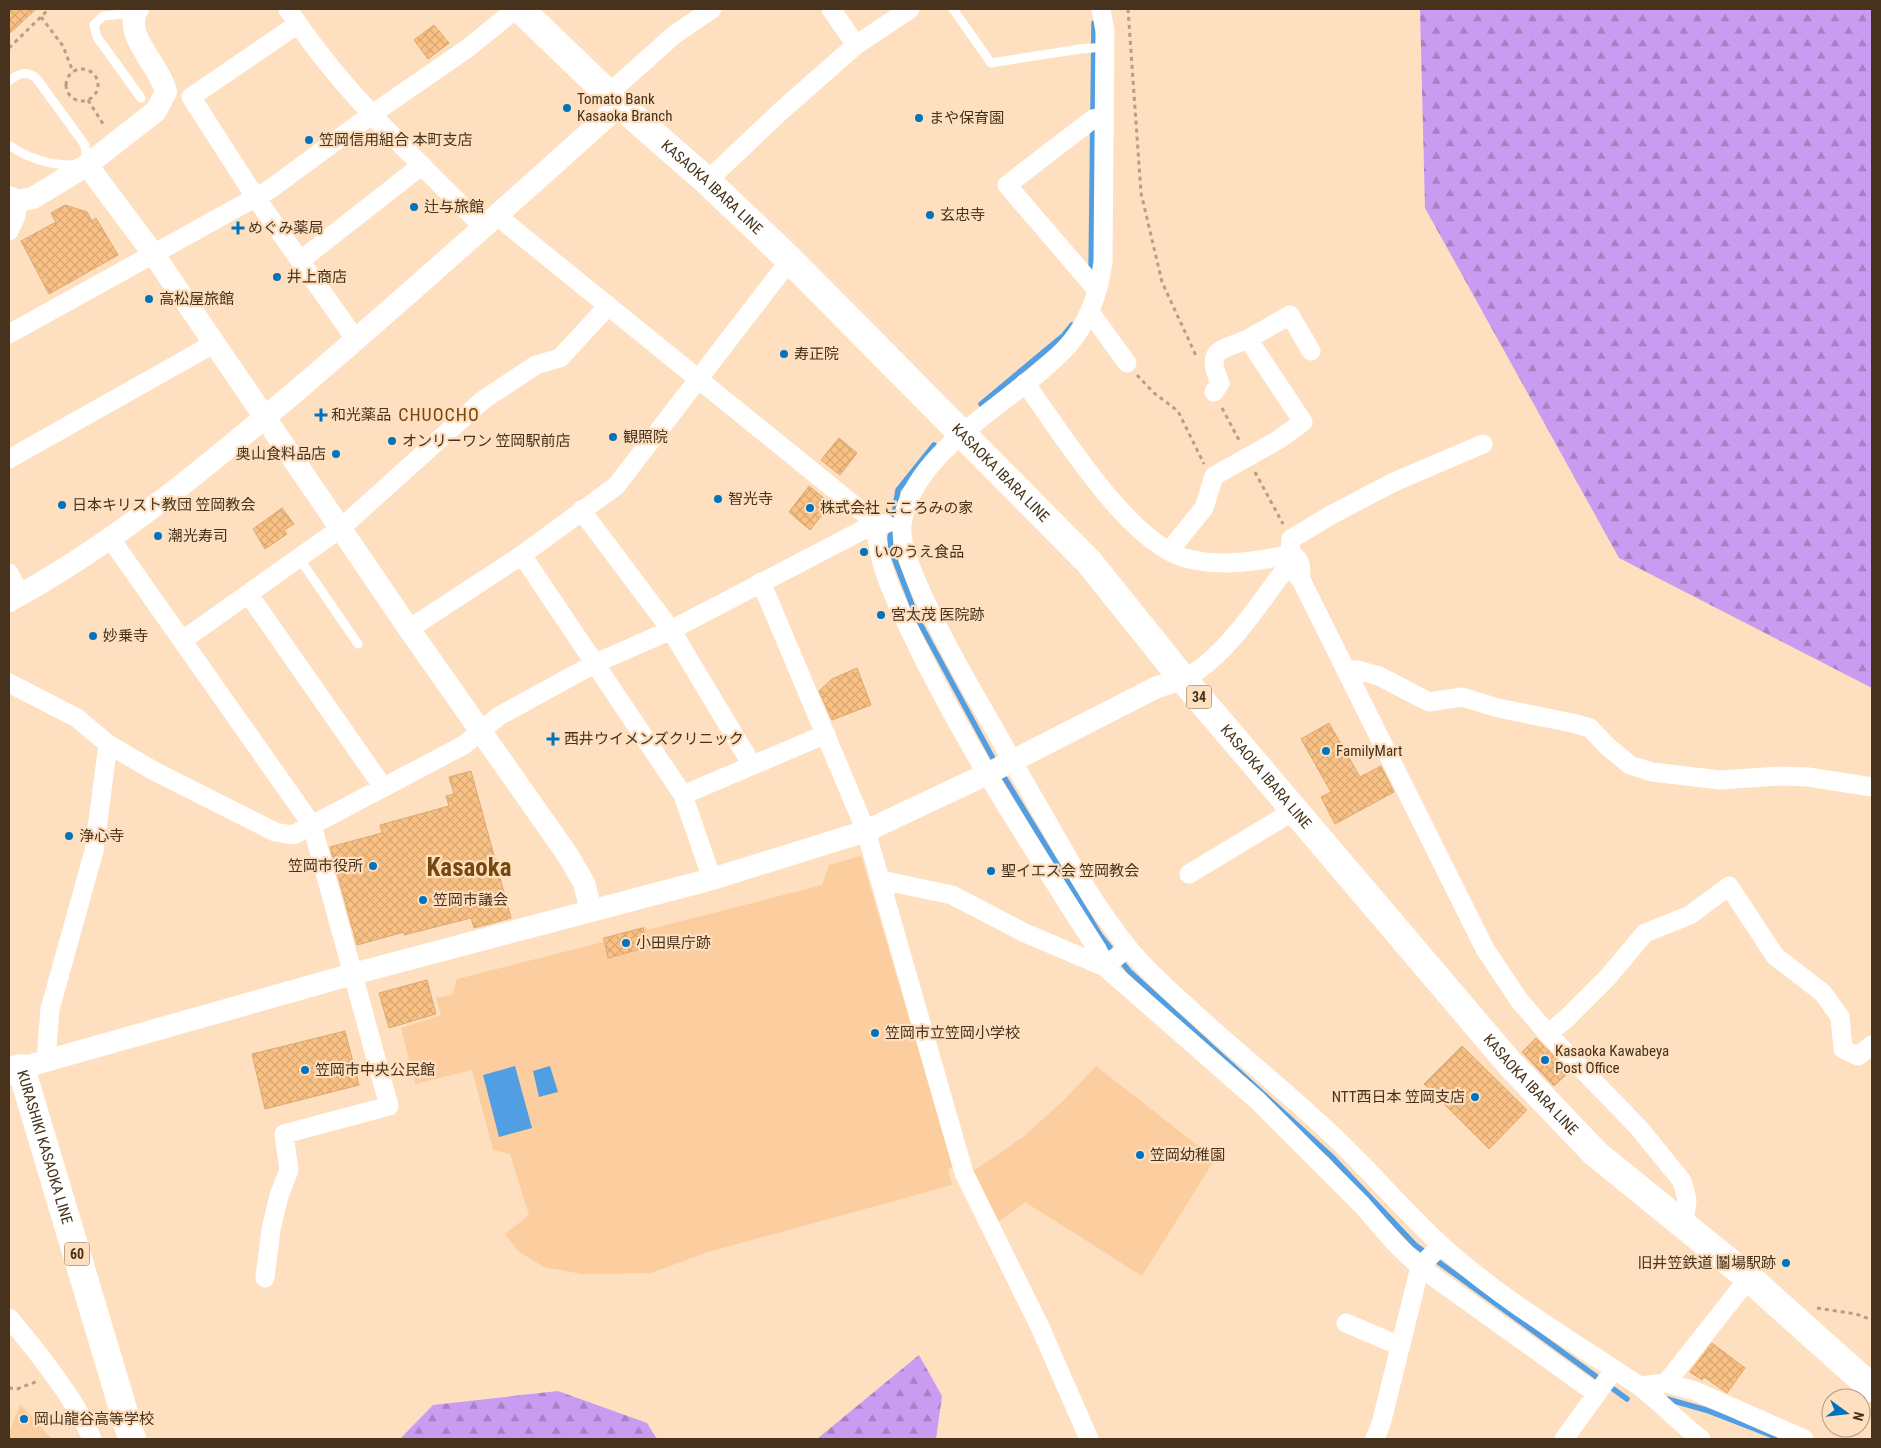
<svg xmlns="http://www.w3.org/2000/svg" width="1881" height="1448" font-family="'Roboto Condensed','Noto Sans JP',sans-serif">
<defs>
<pattern id="forest-firs" width="22" height="20" patternUnits="userSpaceOnUse" patternTransform="scale(1.25)"><rect width="22" height="20" fill="#c99cf1"/><path d="M5 1l3.5 6h-7zM16 11l3.5 6h-7z" fill="#a580c3"/></pattern>
<pattern id="building-cross-hatch" width="8" height="8" patternUnits="userSpaceOnUse" patternTransform="scale(1.25)"><rect width="8" height="8" fill="#fac184"/><path d="M0 0l8 8M0 8l8-8" fill="none" stroke="#d8a672"/></pattern>
</defs>
<rect width="100%" height="100%" fill="#fedfbf"/>
<!-- built -->
<path fill="#fcce9f" d="M861,856L953,1167L948,1169L952,1185L708,1252L651,1273L582,1274L544,1267L518,1251L505,1234L529,1215L510,1154L493,1150L472,1070L415,1084L401,1028L441,1015L436,998L452,995L457,979L603,942L602,938L645,926L647,930L822,885L829,865Z
M1096,1066L1215,1159L1142,1276L1025,1202L998,1222L972,1172L1023,1137L1063,1101Z
M20,1404L52,1439H9V1433Z"/>
<!-- forest -->
<path fill="url(#forest-firs)" d="M1420,9H1872V688L1619,558L1425,208Z
M919,1355L942,1396L936,1439H817Z
M558,1391L647,1423L657,1439H400L433,1405Z"/>
<!-- water -->
<path fill="#529ee2" d="M515,1066L532,1128L499,1137L483,1075Z
M550,1066L558,1092L539,1097L533,1071Z"/>
<g fill="none" stroke-linecap="round" stroke-linejoin="round">
<!-- stream -->
<path stroke="#529ee2" stroke-width="5.5" d="M1091,276L1094,23
M981,404L1064,335L1072,325
M934,445L898,490L890,538L891,550L917,618L996,764
M1001,772L1100,935L1129,971L1331,1156L1415,1245L1627,1399
M1667,1399L1706,1410L1781,1439"/>
</g>
<!-- building -->
<path fill="url(#building-cross-hatch)" stroke="#dbaa75" d="M9,9H36L9,34Z
M434,25L449,43L428,59L414,40Z
M65,205L87,212L92,221L96,218L118,255L49,294L21,241L56,222L51,213Z
M839,438L857,453L840,475L821,460Z
M809,486L831,504L810,530L789,512Z
M282,508L294,524L284,530L287,534L265,549L253,529Z
M857,668L871,705L832,720L819,691L832,679Z
M1329,723L1360,777L1381,766L1394,792L1335,824L1321,797L1331,792L1301,739Z
M471,771L511,918L474,928L471,918L404,935V932L357,945L330,847L382,833L380,825L449,806L446,796L454,794L449,777Z
M643,928L648,947L608,958L604,938Z
M427,980L436,1014L389,1028L379,993Z
M345,1031L359,1085L265,1109L252,1054Z
M1536,1038L1569,1072L1554,1086L1522,1052Z
M1462,1046L1527,1110L1489,1149L1424,1084Z
M1712,1343L1745,1368L1727,1393L1704,1377L1702,1380L1690,1372Z"/>
<g fill="none" stroke-linecap="round" stroke-linejoin="round">
<!-- path -->
<path stroke="#b99e81" stroke-width="3" stroke-dasharray="4 4" stroke-linecap="butt" d="M1128,9L1141,193L1162,282L1197,358
M41,17L63,46L73,72
M9,48L49,9
M66 85a16 16 0 1 1 32 0a16 16 0 1 1-32 0Z
M88,100L105,127
M1137,375L1154,393L1178,411L1204,464
M1222,408L1240,442
M1255,472L1283,524
M1817,1308L1856,1314L1872,1320
M9,1388L17,1389L38,1381"/>
<!-- service -->
<path stroke="#fff" stroke-width="9" d="M953,9L991,63L1080,49L1105,47
M135,13L103,16L94,25L97,37L141,98
M9,81C19,73 27,70 37,79L85,145L87,162
M9,145C28,159 53,166 77,165
M299,558L358,644"/>
<!-- minor -->
<path stroke="#fff" stroke-width="19" d="M288,9C341,91 414,157 483,227
M831,9L856,45
M1101,9L1105,31L1103,262C1099,291 1090,319 1071,342C1025,397 911,447 902,525C898,559 955,660 973,692C997,733 1020,775 1044,816C1070,862 1096,908 1130,950C1148,972 1170,991 1192,1011C1237,1052 1284,1090 1329,1132C1368,1168 1402,1209 1441,1245C1499,1298 1569,1339 1635,1383C1657,1398 1678,1422 1701,1439
M298,24L191,97L256,198L356,340
M608,94L674,35L712,9
M707,181L781,111L856,45L910,9
M496,215L876,523C876,563 896,601 913,637C965,746 1032,847 1097,949L1105,967L1257,1100L1361,1204L1396,1244L1420,1267L1597,1394
M9,231L16,216L18,201
M301,260L422,165
M1097,290L1007,185L1093,119L1104,116
M1090,312L1127,363
M9,334L269,190L371,115L468,48L516,9
M1248,339L1290,315L1311,351
M1025,383C1061,432 1127,541 1185,558C1218,567 1258,562 1290,554C1301,558 1302,568 1300,578
M9,459L215,343
M581,510L671,630L752,765
M110,538L312,825L389,1106L284,1134L289,1170L279,1196L271,1229L265,1278
M1169,551L1204,508L1214,476L1278,440L1303,422L1248,339C1220,351 1205,349 1220,383L1214,392
M1290,554L1291,539L1331,515L1394,482L1483,444
M522,555L683,795L712,879
M1287,567L1300,578L1485,949L1519,1000L1548,1034L1639,1128L1682,1181L1687,1200L1684,1226
M9,573L20,595
M761,582L866,831L964,1173L1040,1327L1089,1439
M249,595L383,787
M409,629L522,555L616,486L790,260
M183,640L341,528L483,400L536,365L560,358L608,306
M1346,670H1357L1379,676L1429,702L1462,697L1498,708L1572,723L1590,728L1607,746L1630,765L1652,772L1720,780L1780,776L1808,777L1872,787
M1183,679C1225,659 1259,603 1287,567L1281,556
M9,683L77,718L108,744L154,771L275,832L293,835L464,745L499,716L596,663L671,630L876,523L886,524
M683,795L826,734
M1189,874L1295,810
M881,880L952,895L1025,933L1105,967L1128,947
M1548,1034L1568,1017L1608,977L1645,933L1690,915L1729,886L1775,956L1823,993L1840,1017L1843,1049L1858,1056L1872,1045
M46,1060L50,1009L94,851L108,744
M9,1318C36,1350 77,1401 92,1439
M1346,1323L1400,1346
M1666,1383L1749,1278
M1639,1386L1666,1383L1695,1391L1804,1439
M1375,1439L1381,1424L1420,1267L1441,1245
M1564,1439L1614,1370"/>
<!-- tertiary -->
<path stroke="#fff" stroke-width="22" d="M87,165L152,252L409,629L567,854L584,883L591,911
M9,197L18,201L33,198L87,165L156,111L166,92C160,65 121,34 138,9
M9,601C116,543 210,464 302,386C410,294 515,199 620,105
M21,1068L353,974L712,879L866,831L987,774L1157,687L1183,679"/>
<!-- primary -->
<g stroke="#fff" stroke-width="28">
<path id="s1" d="M520,9L620,105L707,181L790,260L1089,562L1183,679L1511,1065L1595,1153L1749,1278L1872,1388"/>
<path id="s2" d="M9,1071L21,1068L132,1439"/>
</g>
</g>
<!-- markers -->
<g fill="#0172bd" stroke="#fedfbf" stroke-width="2">
<circle cx="567" cy="108" r="5"/>
<circle cx="919" cy="118" r="5"/>
<circle cx="309" cy="140" r="5"/>
<circle cx="414" cy="207" r="5"/>
<circle cx="930" cy="215" r="5"/>
<path d="M235.5 220.5h5v5h5v5h-5v5h-5v-5h-5v-5h5z"/>
<circle cx="277" cy="277" r="5"/>
<circle cx="149" cy="299" r="5"/>
<circle cx="784" cy="354" r="5"/>
<path d="M318.5 407.5h5v5h5v5h-5v5h-5v-5h-5v-5h5z"/>
<circle cx="613" cy="437" r="5"/>
<circle cx="392" cy="441" r="5"/>
<circle cx="336" cy="454" r="5"/>
<circle cx="718" cy="499" r="5"/>
<circle cx="62" cy="505" r="5"/>
<circle cx="810" cy="508" r="5"/>
<circle cx="158" cy="536" r="5"/>
<circle cx="864" cy="552" r="5"/>
<circle cx="881" cy="615" r="5"/>
<circle cx="93" cy="636" r="5"/>
<path d="M550.5 731.5h5v5h5v5h-5v5h-5v-5h-5v-5h5z"/>
<circle cx="1326" cy="751" r="5"/>
<circle cx="69" cy="836" r="5"/>
<circle cx="373" cy="866" r="5"/>
<circle cx="991" cy="871" r="5"/>
<circle cx="423" cy="900" r="5"/>
<circle cx="626" cy="943" r="5"/>
<circle cx="875" cy="1033" r="5"/>
<circle cx="1545" cy="1060" r="5"/>
<circle cx="305" cy="1070" r="5"/>
<circle cx="1475" cy="1097" r="5"/>
<circle cx="1140" cy="1155" r="5"/>
<circle cx="1786" cy="1263" r="5"/>
<circle cx="24" cy="1419" r="5"/>
</g>
<g text-anchor="middle" dominant-baseline="central" stroke-width="4.5" stroke-linejoin="round" paint-order="stroke">
<!-- shield labels -->
<g fill="#fedfbf" stroke="#7e674e" stroke-width="1">
<rect x="1186.5" y="685.5" width="25" height="23" rx="4"/>
<rect x="64.5" y="1242.5" width="25" height="23" rx="4"/>
</g>
<g font-size="14" font-weight="bold" fill="#47331d">
<text x="1199" y="697">34</text>
<text x="77" y="1254">60</text>
</g>
<!-- poi labels -->
<g font-size="15" fill="#47331d" stroke="#fedfbf" text-anchor="start">
<text x="577" y="99">Tomato Bank<tspan x="577" dy="17">Kasaoka Branch</tspan></text>
<text x="929" y="118">まや保育園</text>
<text x="319" y="140">笠岡信用組合 本町支店</text>
<text x="424" y="207">辻与旅館</text>
<text x="940" y="215">玄忠寺</text>
<text x="248" y="228">めぐみ薬局</text>
<text x="287" y="277">井上商店</text>
<text x="159" y="299">高松屋旅館</text>
<text x="794" y="354">寿正院</text>
<text x="331" y="415">和光薬品</text>
<text x="623" y="437">観照院</text>
<text x="402" y="441">オンリーワン 笠岡駅前店</text>
<text x="326" y="454" text-anchor="end">奥山食料品店</text>
<text x="728" y="499">智光寺</text>
<text x="72" y="505">日本キリスト教団 笠岡教会</text>
<text x="820" y="508">株式会社 こころみの家</text>
<text x="168" y="536">潮光寿司</text>
<text x="874" y="552">いのうえ食品</text>
<text x="891" y="615">宮太茂 医院跡</text>
<text x="103" y="636">妙乗寺</text>
<text x="564" y="739">西井ウイメンズクリニック</text>
<text x="1336" y="751">FamilyMart</text>
<text x="79" y="836">浄心寺</text>
<text x="363" y="866" text-anchor="end">笠岡市役所</text>
<text x="1001" y="871">聖イエス会 笠岡教会</text>
<text x="433" y="900">笠岡市議会</text>
<text x="636" y="943">小田県庁跡</text>
<text x="885" y="1033">笠岡市立笠岡小学校</text>
<text x="1555" y="1051">Kasaoka Kawabeya<tspan x="1555" dy="17">Post Office</tspan></text>
<text x="315" y="1070">笠岡市中央公民館</text>
<text x="1465" y="1097" text-anchor="end">NTT西日本 笠岡支店</text>
<text x="1150" y="1155">笠岡幼稚園</text>
<text x="1776" y="1263" text-anchor="end">旧井笠鉄道 鬮場駅跡</text>
<text x="34" y="1419">岡山龍谷高等学校</text>
</g>
<!-- street labels -->
<g font-size="15" fill="#47331d" stroke="#fedfbf">
<text stroke="none"><textPath href="#s1" startOffset="262">KASAOKA IBARA LINE</textPath></text>
<text stroke="none"><textPath href="#s1" startOffset="668">KASAOKA IBARA LINE</textPath></text>
<text stroke="none"><textPath href="#s1" startOffset="1072">KASAOKA IBARA LINE</textPath></text>
<text stroke="none"><textPath href="#s1" startOffset="1478">KASAOKA IBARA LINE</textPath></text>
<text stroke="none"><textPath href="#s2" startOffset="95">KURASHIKI KASAOKA LINE</textPath></text>
</g>
<!-- quarter labels -->
<g font-size="18" letter-spacing="1" fill="#74480e" stroke="#fedfbf">
<text x="439" y="414">CHUOCHO</text>
</g>
<!-- town labels -->
<g font-size="25" font-weight="bold" fill="#74480e" stroke="#fedfbf">
<text x="469" y="867">Kasaoka</text>
</g>
</g>
<!-- border -->
<rect width="1881" height="1448" fill="none" stroke="#47331d" stroke-width="20"/>
<!-- north arrow -->
<g transform="translate(1846 1413) rotate(105)"><circle r="24" fill="#fedfbf" stroke="#b59a7e"/>
<path d="M0-4L9 19L0 12L-9 19Z" fill="#0172bd"/>
<text y="-8" font-size="14" font-weight="bold" text-anchor="middle" fill="#47331d">N</text>
</g>
</svg>
